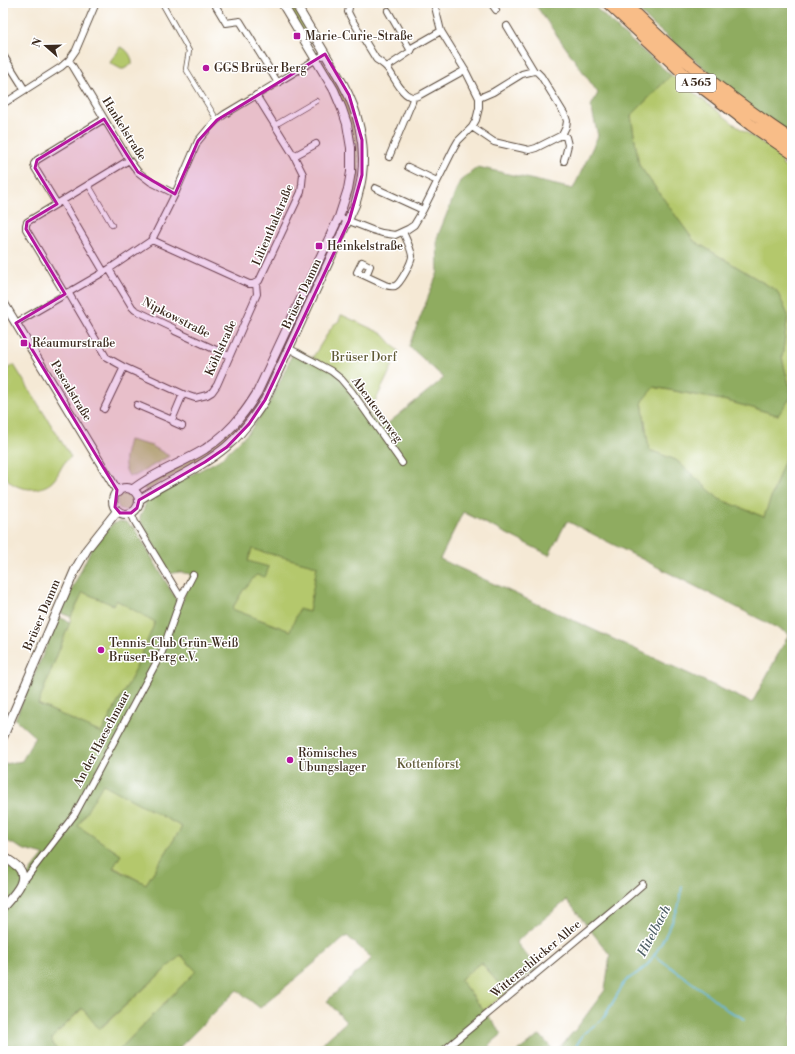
<svg xmlns="http://www.w3.org/2000/svg" width="795" height="1054" font-family="'Libre Bodoni',serif">
<rect width="100%" height="100%" fill="#fff"/>
<filter id="ink" filterUnits="userSpaceOnUse"><feTurbulence type="fractalNoise" baseFrequency=".025" numOctaves="2"/><feDisplacementMap in="SourceGraphic" scale="8" xChannelSelector="R" yChannelSelector="G"/><feConvolveMatrix kernelMatrix="1 2 1 2 8 2 1 2 1" color-interpolation-filters="sRGB"/></filter>
<filter id="wash" filterUnits="userSpaceOnUse"><feTurbulence type="fractalNoise" baseFrequency=".012" numOctaves="4" result="noise"/><feDisplacementMap in="SourceGraphic" scale="16" xChannelSelector="R" yChannelSelector="G"/><feGaussianBlur stdDeviation="0.9" result="paint"/><feColorMatrix in="noise" values="0 0 0 0 0 0 0 0 0 0 0 0 0 0 0 0 0 1.4 0 .05"/><feComposite in="paint" operator="in"/></filter>
<g filter="url(#wash)">
<rect width="100%" height="100%" fill="#f5e9d5"/>
<!-- green -->
<path fill="#b4c86c" stroke="#787945" d="M285,3H291L312,38L307,41Z
M120,47C127,48 133,58 132,64L124,69H121L110,63L113,57L117,53Z
M321,61L324,62L327,65L347,98L355,121L360,149L359,175L354,199L346,214V209L354,143Z
M671,75L738,127L784,157L782,165L792,172V396L782,358L788,315L777,291L694,241L639,165L631,116Z
M343,221L322,274L318,268L340,223Z
M315,274L318,280L266,394L235,435L200,462L160,482L146,491L143,486L181,465L245,415Z
M341,315H342L383,334L399,352L376,400L371,405H365L354,390L334,370L313,357L333,325L339,321Z
M14,365L71,457C61,463 61,472 53,481C42,492 21,491 10,482C7,479 5,475 3,471V371Z
M653,387L727,401L778,415L792,396V439L764,517L719,499L676,460L649,450L642,401Z
M129,440L152,446L169,456L135,476H129C121,463 126,453 129,440Z
M117 502a9 9 0 1 1 18 0a9 9 0 1 1-18 0Z
M252,549L317,566L309,612L299,610L290,631L232,609L242,592L256,574L269,568L248,561Z
M82,592L113,604L116,600L156,622L132,677L101,733L38,704L70,622L71,617Z
M103,783L182,827L146,884L113,867L121,855L78,826Z
M181,955L196,971L118,1051H57L51,1039L83,1008L100,1029Z
M481,962L506,993L484,1011L460,980Z"/>
<!-- forest -->
<path fill="#8fac60" stroke="#656b3f" fill-rule="evenodd" d="M534,3H591L621,32L671,75L631,116L639,165L694,241L777,291L788,315L782,358L792,396L778,415L727,401L654,387L642,401L649,450L676,460L719,499L764,517L792,439V1051H556L576,1029L605,990L610,955L567,900L516,942L537,968L506,993L481,962L460,980L502,1034L489,1045L494,1051H314L346,1022L327,1001L372,958L347,936L260,1008L237,990L176,1051H118L196,971L181,955L99,1029L82,1008L51,1039L57,1051H3V864L26,877L44,855L25,850L3,839V769L5,764L22,761L35,737L15,719L59,617L70,622L38,704L101,733L132,677L155,622L116,600L113,605L83,592L71,617L61,613L90,551L112,524L120,521L128,523L130,526L134,527L177,601L182,603L191,574L178,572L170,574L140,520V517L143,511L146,502L149,500L150,497L219,460L249,432L272,399L295,348L334,370L381,429L444,378L409,346L438,272L437,238L460,181L478,167L573,189L598,136L591,106L598,93ZM463,512L549,555L567,521L789,634L752,703L440,559ZM252,549L317,566L309,612L299,609L290,631L232,609L242,592L256,575L265,577L269,567L248,561ZM103,784L182,827L146,884L113,868L121,855L78,826Z
M632,3H766L775,6L780,3H792V136L762,117L651,23Z
M540,1035L554,1051H518Z"/>
<g fill="none" stroke-linecap="round" stroke-linejoin="round">
<!-- stream -->
<path stroke="#68bbe4" stroke-width="1.5" d="M654,955L709,995L727,1010L745,1019
M573,1051L584,1033L603,1019L620,990C624,977 639,975 647,965C660,949 670,927 678,908C680,901 681,893 682,886"/>
</g>
</g>
<g filter="url(#ink)">
<g fill="none" stroke-linecap="round" stroke-linejoin="round">
<defs>
<path id="pedestrian" d="M162,3L189,51L186,69L217,120
M275,125L316,101
M88,184L112,225"/>
<path id="minor" d="M214,3L226,23L240,21L278,83
M350,3L348,12L351,18L376,59C380,62 385,65 388,69C394,77 403,98 414,97C416,97 418,96 420,95L465,70
M491,3L496,10
M388,11L411,51
M507,26L534,71
M3,55L25,90
M69,60L129,160L138,172L151,182L175,194
M387,67L411,51L413,47L441,31
M3,104L61,67L69,60L76,50L96,3
M472,127L494,142L529,150L536,148L562,135L566,127L567,121L565,115L541,76L537,72L534,71L522,74L493,92L479,98
M562,135L566,137L568,145L564,161
M294,156L316,144
M389,157L412,102L413,98
M408,167L437,181
M375,188L423,210
M62,201L104,272
M57,204L35,168L34,164L37,160L104,119
M344,219L372,230L382,233L395,235L408,229L414,225L423,210L454,148L458,141L472,127L476,120L479,108V98L465,70L441,31L434,3
M152,240L249,284H253L259,281L301,192L302,184L303,174L294,156L256,95
M109,269L132,307L135,310L173,328L175,331L229,356
M366,276L370,266L362,262L357,272L385,285C388,286 391,287 395,286C400,284 412,262 412,256C411,248 406,239 403,232
M68,292L106,357L124,367L183,394L195,398L207,395L212,392L217,385L257,294L256,283
M65,294L26,229V225L27,222L129,160
M16,323L109,269L152,240L175,194L198,141L208,129L217,120L225,114L325,54
M290,349L331,371L341,379L352,392L402,463
M137,405L172,420
M104,409L124,367
M182,426L173,422L172,420L183,394
M131,513L135,522L181,598
M23,879L26,878L32,870L75,814L162,652L181,598L193,575
M443,1051L628,897L643,884"/>
<path id="tertiary" d="M3,302L118,492
M113 501a13 13 0 1 1 26 0a13 13 0 1 1-26 0Z
M132,490C154,472 181,464 205,449C217,441 232,428 241,416C247,409 252,401 257,393L339,217L348,189L351,172V148L347,124L342,109L334,90L282,3
M139,500C167,481 200,469 226,447C242,434 254,417 265,400L355,205C358,195 361,185 362,175C366,144 358,111 343,84L295,3
M3,737L75,570L87,549L117,511
M3,856C8,860 14,863 18,867C31,880 11,897 3,907"/>
<path id="motorway" d="M608,3L683,73L751,125L792,153
M624,3C649,27 674,52 701,73C730,97 761,119 792,140"/>
</defs>
<!-- pedestrian casing -->
<use href="#pedestrian" stroke="#574739" stroke-width="6"/>
<!-- minor casing -->
<use href="#minor" stroke="#574739" stroke-width="8"/>
<!-- tertiary casing -->
<use href="#tertiary" stroke="#574739" stroke-width="10"/>
<!-- motorway casing -->
<use href="#motorway" stroke="#574739" stroke-width="13"/>
<!-- pedestrian -->
<use href="#pedestrian" stroke="#fff" stroke-width="4.5"/>
<!-- minor -->
<use href="#minor" stroke="#fff" stroke-width="6"/>
<!-- tertiary -->
<use href="#tertiary" stroke="#fff" stroke-width="8"/>
<!-- motorway -->
<use href="#motorway" stroke="#f8bd88" stroke-width="11"/>
</g>
</g>
<!-- marked area -->
<path fill="#b5179e" fill-opacity="0.2" stroke="#b5179e" stroke-width="3" stroke-linejoin="round" d="M325,54L349,95L362,140V175L349,221L265,400L249,424L227,447L205,462L139,500L137,508L131,513H120L115,507L117,490L16,323L65,294L26,229L27,222L57,204L35,168L37,160L104,119L138,172L175,194L198,141L217,120Z"/>
<!-- markers -->
<g fill="#b5179e" stroke="#fff" stroke-width="1.5">
<rect x="293" y="32" width="8" height="8" rx="2"/>
<circle cx="206" cy="68" r="4"/>
<rect x="315" y="242" width="8" height="8" rx="2"/>
<rect x="20" y="339" width="8" height="8" rx="2"/>
<circle cx="101" cy="650" r="4"/>
<circle cx="290" cy="760" r="4"/>
</g>
<g text-anchor="middle" dominant-baseline="central" stroke-width="3" stroke-linejoin="round" paint-order="stroke">
<!-- shield labels -->
<rect fill="#fff" stroke="#766a62" stroke-width="1" x="676" y="74" width="40" height="18" rx="3"/>
<g font-size="11" font-weight="bold" fill="#3b2a1e">
<text x="696" y="83">A 565</text>
</g>
<!-- poi labels -->
<g font-size="12" fill="#3b2a1e" stroke="#fff" text-anchor="start">
<text x="305" y="36">Marie-Curie-Straße</text>
<text x="214" y="68">GGS Brüser Berg</text>
<text x="327" y="246">Heinkelstraße</text>
<text x="32" y="343">Réaumurstraße</text>
<text x="109" y="643">Tennis-Club Grün-Weiß<tspan x="109" dy="14">Brüser-Berg e.V.</tspan></text>
<text x="298" y="753">Römisches<tspan x="298" dy="14">Übungslager</tspan></text>
</g>
<!-- street labels -->
<g font-size="12" fill="#3b2a1e" stroke="#fff">
<text transform="translate(124 129) rotate(58)">Hankelstraße</text>
<text transform="translate(273 225) rotate(-67)">Lilienthalstraße</text>
<text transform="translate(302 294) rotate(-65)">Brüser Damm</text>
<text transform="translate(176 318) rotate(27)">Nipkowstraße</text>
<text transform="translate(221 348) rotate(-66)">Köhlstraße</text>
<text transform="translate(71 391) rotate(59)">Pascalstraße</text>
<text transform="translate(377 410) rotate(54)">Abenteuerweg</text>
<text transform="translate(42 615) rotate(-67)">Brüser Damm</text>
<text transform="translate(102 739) rotate(-62)">An der Haeschmaar</text>
<text transform="translate(536 959) rotate(-40)">Witterschlicker Allee</text>
</g>
<!-- park labels -->
<g font-size="12" fill="#5f5935" stroke="#fff">
<text x="364" y="357">Brüser Dorf</text>
<text x="428" y="764">Kottenforst</text>
</g>
<!-- water labels -->
<g font-size="13" font-style="italic" fill="#4b5d63" stroke="#fff">
<text transform="translate(654 931) rotate(-62)">Hitelbach</text>
</g>
</g>
<!-- margin -->
<rect width="795" height="1054" fill="none" stroke="#fff" stroke-width="16"/>
<!-- north arrow -->
<g transform="translate(46 46) rotate(290)" stroke="#ffffff" stroke-width="3" paint-order="stroke">
<path d="M0-3L7 15L0 10L-7 15Z" fill="#3b2a1e"/>
<text y="-6" font-size="11" font-weight="bold" text-anchor="middle" fill="#3b2a1e">N</text>
</g>
</svg>
